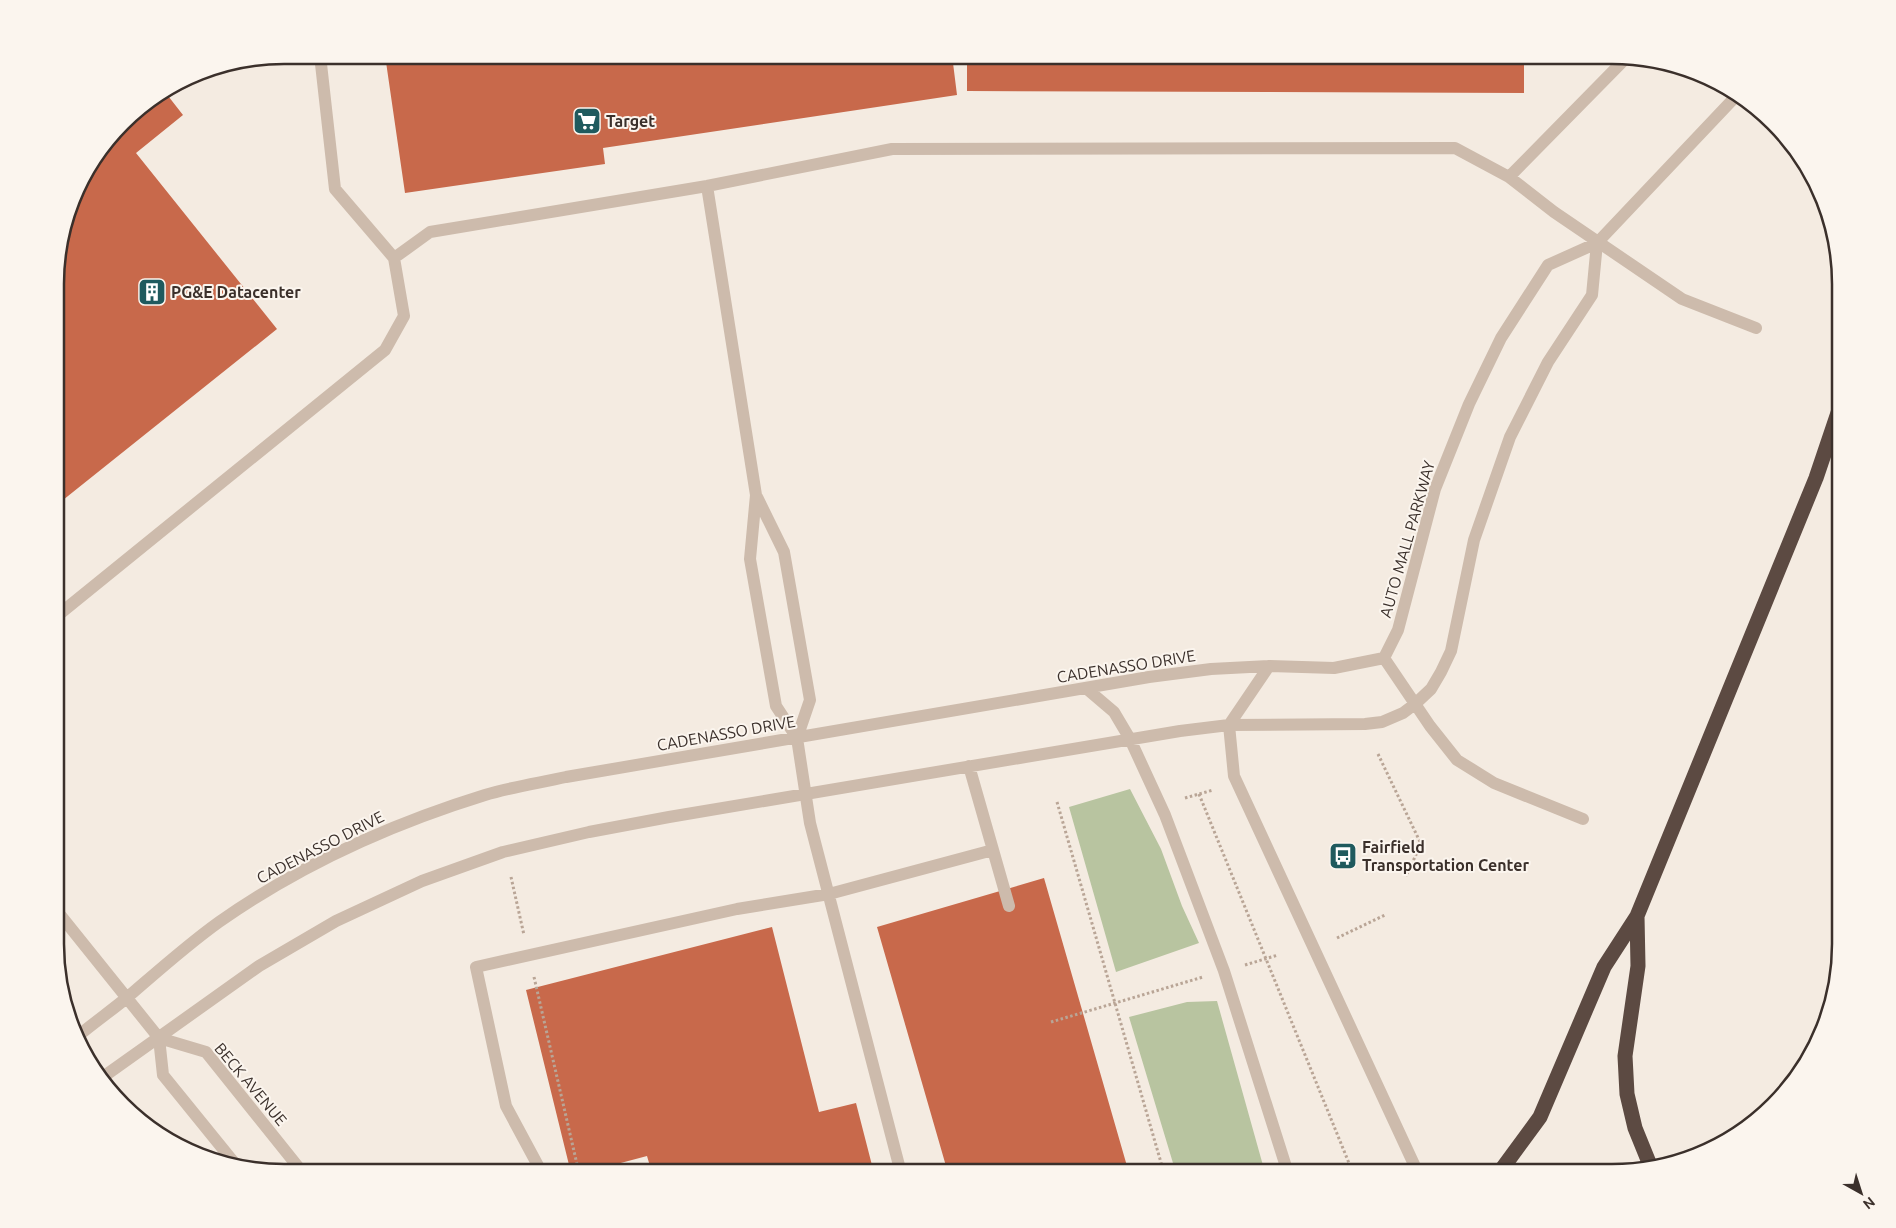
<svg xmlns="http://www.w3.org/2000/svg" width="1896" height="1228" font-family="Ubuntu,sans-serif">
<rect width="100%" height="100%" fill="#f4ebe1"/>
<!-- green -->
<path fill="#b8c4a0" d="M1130,789L1161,849L1182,906L1199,943L1116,972L1069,807Z
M1217,1001L1264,1169L1252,1173H1176L1129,1017L1187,1002Z"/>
<!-- building -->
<path fill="#c8694b" d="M385,55H952L957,95L603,148L605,164L405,193Z
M967,55H1579V59H1524V93L967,91Z
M165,92L183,115L136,153L277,329L58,504L57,254L79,182L133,112Z
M1044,878L1129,1173H948L877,927Z
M772,927L819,1112L856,1103L874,1173H652L647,1156L583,1173H571L526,990Z"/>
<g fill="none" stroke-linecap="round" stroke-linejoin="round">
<!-- path -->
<path stroke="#b9a596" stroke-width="3" stroke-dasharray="2.5 2.5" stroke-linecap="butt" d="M1378,754L1421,844L1406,876
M1199,794L1353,1173
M1185,798L1213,790
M1057,802L1164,1173
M511,877L524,935
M1337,938L1385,915
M1245,965L1278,955
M534,977L579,1173
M1051,1022L1203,977"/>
<!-- minor -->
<path stroke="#cdbbac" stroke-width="12" d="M1509,177L1627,57
M707,186L756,495L750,559L776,706L797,738L810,823L901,1173
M394,258L430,232L707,186L892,149L1455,148L1509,177L1554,212L1682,299L1756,328
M756,495L784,552L810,700L797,738
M57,616L385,350L404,316L394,258L335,189L320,55
M1384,658L1398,630L1435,489L1469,404L1501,338L1548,265L1597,243L1739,93
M1384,658L1430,726L1457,760L1494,783L1583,819
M1269,666L1229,725L1234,776L1418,1173
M1087,689L1114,712L1130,739L1165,815L1224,971L1288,1173
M969,766L1009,906
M57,911L159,1038L163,1075L236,1165
M78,1036C95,1022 112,1010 129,996C158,971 187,945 219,922C300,865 391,824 485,795C511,787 539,783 566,777L1149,677L1211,669L1269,666L1334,668L1384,658
M159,1038L206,1052L303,1173
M103,1077L259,966L336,921L422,881L503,852L589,832L669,817L1180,731L1229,725L1365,724L1382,722L1403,713L1415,704L1431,689L1441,672L1451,651L1474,540L1510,437L1548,362L1592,295L1597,243
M542,1173L506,1106L476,967L737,909L829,894L993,850"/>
<!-- highway -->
<path stroke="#5c4a42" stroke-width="15" d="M1637,916L1638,966L1625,1056L1627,1094L1635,1128L1650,1165
M1499,1173L1540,1117L1604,967L1637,916L1816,478L1841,404"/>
</g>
<!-- icons -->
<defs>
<symbol id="supermarket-square" viewBox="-11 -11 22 22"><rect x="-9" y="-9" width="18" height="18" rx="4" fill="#1f5a5e" stroke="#fbf5ee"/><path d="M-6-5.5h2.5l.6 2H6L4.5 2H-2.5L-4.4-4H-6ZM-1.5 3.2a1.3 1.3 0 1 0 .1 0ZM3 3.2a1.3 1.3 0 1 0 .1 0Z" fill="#fff"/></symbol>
<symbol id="building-square" viewBox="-11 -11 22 22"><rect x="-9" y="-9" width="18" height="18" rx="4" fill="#1f5a5e" stroke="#fbf5ee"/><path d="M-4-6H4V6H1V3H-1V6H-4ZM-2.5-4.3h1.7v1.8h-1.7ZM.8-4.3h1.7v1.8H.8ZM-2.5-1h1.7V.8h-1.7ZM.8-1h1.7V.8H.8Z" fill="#fff"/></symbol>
<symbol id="bus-square" viewBox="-11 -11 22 22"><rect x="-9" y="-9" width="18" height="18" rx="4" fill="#1f5a5e" stroke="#fbf5ee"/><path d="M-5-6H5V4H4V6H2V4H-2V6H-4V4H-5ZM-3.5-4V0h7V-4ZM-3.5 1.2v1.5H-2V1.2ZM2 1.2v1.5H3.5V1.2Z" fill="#fff"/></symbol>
</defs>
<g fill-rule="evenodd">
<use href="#supermarket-square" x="571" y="105" width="32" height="32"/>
<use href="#building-square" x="136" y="276" width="32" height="32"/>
<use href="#bus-square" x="1327" y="840" width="32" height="32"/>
</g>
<g text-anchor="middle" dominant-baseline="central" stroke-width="4" stroke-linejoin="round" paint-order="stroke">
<!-- poi labels -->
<g font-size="16" font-weight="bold" fill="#3b302b" stroke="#fbf5ee" text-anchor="start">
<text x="606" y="121">Target</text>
<text x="171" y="292">PG&amp;E Datacenter</text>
<text x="1362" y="847">Fairfield<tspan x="1362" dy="18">Transportation Center</tspan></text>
</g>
<!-- street labels -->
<g font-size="16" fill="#3b302b" stroke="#fbf5ee">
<text transform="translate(1407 539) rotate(-74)">AUTO MALL PARKWAY</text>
<text transform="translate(1126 666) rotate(-9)">CADENASSO DRIVE</text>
<text transform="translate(726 733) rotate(-10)">CADENASSO DRIVE</text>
<text transform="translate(320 847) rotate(-27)">CADENASSO DRIVE</text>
<text transform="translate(251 1084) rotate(50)">BECK AVENUE</text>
</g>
</g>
<!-- crop -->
<path d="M0 0H1896V1228H0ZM284 64H1612A220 220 0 0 1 1832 284V944A220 220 0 0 1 1612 1164H284A220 220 0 0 1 64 944V284A220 220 0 0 1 284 64Z" fill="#fbf5ee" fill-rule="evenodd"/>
<path fill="none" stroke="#3b302b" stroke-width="2.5" d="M284 64H1612A220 220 0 0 1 1832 284V944A220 220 0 0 1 1612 1164H284A220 220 0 0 1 64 944V284A220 220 0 0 1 284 64Z"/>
<!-- north arrow -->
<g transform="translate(1861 1193) rotate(141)" stroke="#fbf5ee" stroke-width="4" paint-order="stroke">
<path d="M0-4L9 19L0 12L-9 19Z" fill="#3b302b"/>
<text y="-8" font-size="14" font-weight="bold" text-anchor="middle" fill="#3b302b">N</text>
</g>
</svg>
